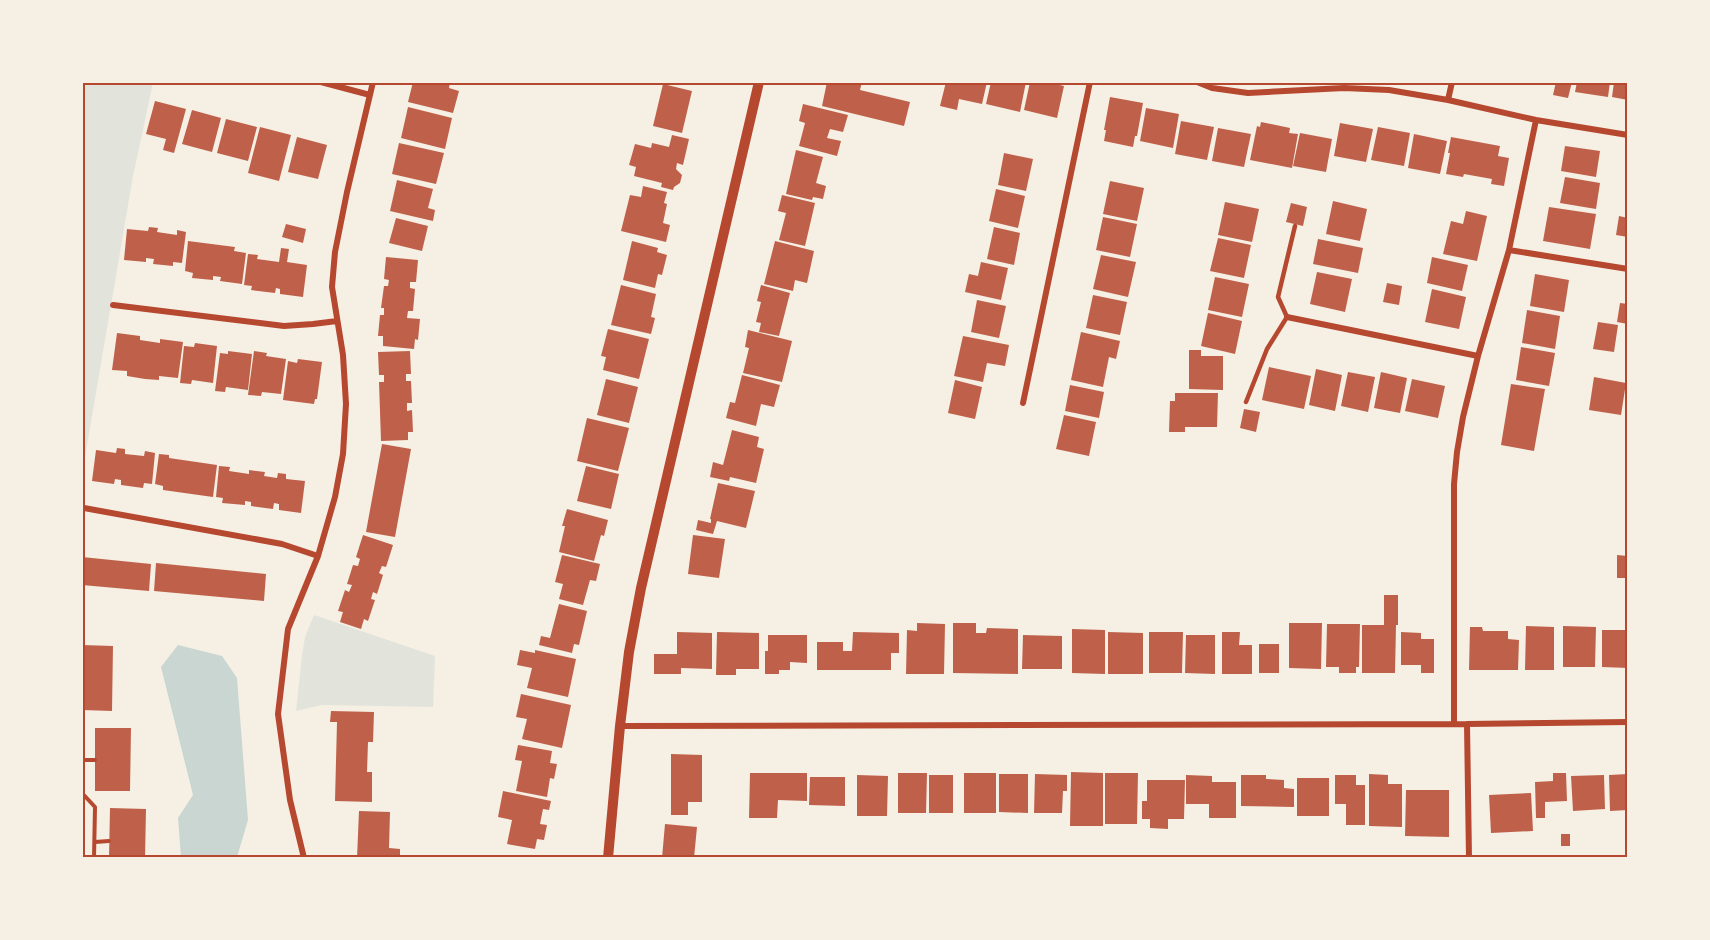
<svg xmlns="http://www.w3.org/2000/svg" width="1710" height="940" font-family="'PT Sans Narrow',sans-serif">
<rect width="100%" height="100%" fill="#f6efe4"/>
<!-- green -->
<path fill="#e2e4dc" d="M83,83H153L133,176L83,469Z
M314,615L435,656L433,707L322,705L296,711L302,655L305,637Z"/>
<!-- water -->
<path fill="#c9d6d2" d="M178,645L222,656L237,678L248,820L237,857H181L178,818L193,795L161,667Z"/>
<!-- building -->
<path fill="#bf614a" d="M413,82H450L449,88L459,91L453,113L408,102Z
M827,82H862L860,90L910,102L904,126L822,106Z
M946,82H987L982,104L959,99L957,110L940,106Z
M991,82H1026L1020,112L986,104Z
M1030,82H1055V84L1064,86L1057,118L1024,110Z
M1556,82H1572L1568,98L1553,95Z
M1577,82H1610L1608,97L1575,92Z
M1614,82H1628V100L1612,97Z
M663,84L692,91L682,133L653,126Z
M1110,97L1143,103L1137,136H1135L1133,147L1104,141L1106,130H1104Z
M155,101L186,109L174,153L163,150L166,139L146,134Z
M803,104L848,115L843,132L830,129L827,138L841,141L837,156L799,146L805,123L799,121Z
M408,107L452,118L445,149L401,138Z
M1146,108L1179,114L1173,148L1140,141Z
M192,110L221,118L212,152L182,144Z
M226,119L257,127L248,161L217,153Z
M1181,121L1214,127L1207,160L1175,154Z
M1261,122L1290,128L1289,133L1298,134L1292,168L1250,160L1257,126L1260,127Z
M1340,123L1373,129L1366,162L1334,156Z
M260,127L291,135L279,181L248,173Z
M1378,127L1410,133L1404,166L1371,160Z
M1218,128L1251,134L1244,167L1212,161Z
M1300,133L1332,139L1326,172L1293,166Z
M1414,134L1447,141L1440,174L1408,168Z
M672,135L689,139L683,165L677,163L676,169L682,175L680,183L674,187L673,190L661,187L662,183L634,176L636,167L629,165L635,144L651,148L652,143L669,147Z
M297,137L327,145L318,179L288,172Z
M1451,137L1500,146L1498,156L1509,158L1504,186L1491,184L1492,179L1464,174L1463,177L1446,174L1450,153H1448Z
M399,143L444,153L436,184L392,174Z
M1565,146L1600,151L1596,177L1561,171Z
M796,150L823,157L816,183L826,186L823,199L813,197L812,200L786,194Z
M1004,153L1033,159L1026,191L998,185Z
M1565,177L1600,183L1596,209L1560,203Z
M397,180L433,189L428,208L435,210L433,221L390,211Z
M1110,181L1144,188L1137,221L1103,214Z
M643,186L667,192L664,203L667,204L663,223L670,225L666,242L621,231L630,195L641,197Z
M996,189L1025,196L1018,228L989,221Z
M782,195L815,203L805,246L779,240L786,213L778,211Z
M1333,201L1367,209L1360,241L1326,234Z
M1225,202L1259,209L1252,242L1218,235Z
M1291,203L1307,207L1303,226L1286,222Z
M1549,207L1596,214L1590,249L1543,241Z
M1466,211L1487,216L1477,261L1443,254L1451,221L1463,224Z
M1619,216L1628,218V237L1616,235Z
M1103,217L1137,224L1130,257L1096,250Z
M396,218L428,226L422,251L389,243Z
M286,224L306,229L303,243L282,237Z
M149,227L158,228L157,232L177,235V230L186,232L182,263L173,262V266L153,264L154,259L146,258V262L124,260L127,229L148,231Z
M994,227L1020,233L1014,265L987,259Z
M1218,238L1251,245L1244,278L1210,271Z
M1318,239L1363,248L1358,273L1313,264Z
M188,241L235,247L234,251L246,253L242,284L220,281L221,277L213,276V280L192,278L193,273L185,271Z
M632,241L658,248L657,252L667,255L662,275L658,274L655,288L623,280Z
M775,241L814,251L807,283L795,280L793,291L764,284Z
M281,248L289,249L287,262L307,265L303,297L280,294V289L276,288L275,293L251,290L252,286L244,285L248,254L258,255L257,259L279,262Z
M1101,255L1136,262L1128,297L1093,289Z
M386,257L418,260L416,282H410V288L415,289L413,311H408L407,318L420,319L418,340L415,339L414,349L383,346V336H378L380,315H384V308H381L384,286H388L389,280L384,279Z
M1432,257L1468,265L1462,291L1427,283Z
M981,262L1008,268L1001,300L965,292L969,274L978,276Z
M1317,272L1352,279L1345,312L1310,304Z
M1535,274L1569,280L1564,312L1530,306Z
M1215,277L1249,284L1242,317L1208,310Z
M1387,283L1402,286L1399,305L1383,302Z
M621,285L656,294L651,317L655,318L651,334L611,325Z
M761,285L790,293L779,336L759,332L761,323L756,322L761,302L757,301Z
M1432,289L1466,297L1459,329L1425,322Z
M1093,295L1127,302L1120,335L1086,328Z
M977,300L1006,306L999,338L971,332Z
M1620,303L1628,304V324L1617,322Z
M1527,310L1560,316L1555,349L1522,343Z
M1208,313L1242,321L1235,354L1201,346Z
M1598,322L1618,325L1614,352L1593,349Z
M608,329L649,339L639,379L603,370L606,357L601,356Z
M748,330L792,341L782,382L743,373L749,348L745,347Z
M1081,332L1120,341L1116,359L1109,357L1103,387L1071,380Z
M117,333L140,336V340L160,343V339L183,342L178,378L159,376V380L145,379L127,376V371L112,370Z
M963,336L1009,345L1005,366L987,363L983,382L954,376Z
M195,343L217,346L213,383L192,380L191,384L180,383L184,346L194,347Z
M1521,347L1555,353L1549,386L1516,380Z
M1189,350H1201V356H1223V390L1189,389Z
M228,351L252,354L248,390L226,387L225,392L215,391L220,353L228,354Z
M254,351L267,353L266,356L286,359L281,394L262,392L261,396L248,395Z
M410,351L411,374H406V381H411L412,403H407V411L412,410L413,432H408V440L381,441L379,382H384V375H379L378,352Z
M298,359L322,362L317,399H315L314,404L283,400L288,361L297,363Z
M1269,367L1311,376L1304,409L1262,400Z
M1316,369L1342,375L1335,411L1309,405Z
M1348,372L1375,377L1368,412L1341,406Z
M1381,372L1407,378L1400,413L1374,408Z
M742,375L780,385L774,407L761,404L756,426L726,418L730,402L735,403Z
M1594,377L1626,383L1621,415L1589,410Z
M606,379L638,387L629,423L597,415Z
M1412,379L1445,386L1438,418L1405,411Z
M955,380L982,387L975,419L948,413Z
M1511,384L1545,389L1534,451L1501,445Z
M1070,385L1104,392L1099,418L1065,411Z
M1175,393H1218L1217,427H1185V432H1169L1170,401H1175Z
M1244,409L1260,412L1256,432L1240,428Z
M1064,415L1096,422L1089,456L1056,449Z
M587,418L629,428L618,471L577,461Z
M732,430L759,437L757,447L764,449L756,483L730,477L729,481L710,477L713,462L723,465Z
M382,444L411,449L395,537L366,532Z
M117,448L125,449V454L144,456L145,451L155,453L152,484L144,483L143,488L121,485V480L115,479L114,484L92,481L96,450L116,453Z
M159,454L169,455V458L217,465L213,497L163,490V486L155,484Z
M219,466L230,467L229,471L249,474V470L265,472L264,476L277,478L278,473L286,474V479L305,481L301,513L279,510V504L274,503L273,509L251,506V502L245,501V505L222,503L223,498L216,497Z
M586,466L619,474L611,509L577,501Z
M718,483L755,491L746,528L717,521L713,534L696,530L698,520L711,523V519H710Z
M567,509L608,520L604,536L601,535L594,561L559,552L565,526H562Z
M363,535L393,545L386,567L382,566L379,573L383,575L377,594L373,592L371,599L375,600L368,621L364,619L361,629L340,622L343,612L338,611L345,590L349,592L352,585L347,584L353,565L358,566L360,559L356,557Z
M693,535L725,539L719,578L688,574Z
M562,555L600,564L596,581L590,580L583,605L559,599L563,584L555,582Z
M1617,555L1628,556V578H1617Z
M82,557L151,564L149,591L82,585Z
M156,563L266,574L264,601L154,591Z
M1384,595H1398V625H1396L1395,673H1362V625H1384Z
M559,604L587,611L579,645L574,644L572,653L539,645L541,636L550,638Z
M917,623L945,624L944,674H906L907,630L917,631Z
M953,623H976V633H986L987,628L1018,629V674L953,673Z
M1289,623H1322L1321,669L1289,668Z
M1327,624H1360L1359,667H1356V673H1339V667H1326Z
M1526,626L1554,627V670H1525Z
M1563,626L1596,627L1595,667H1563Z
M1470,627H1482L1483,631H1508V639L1519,640L1518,670H1469Z
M1072,629L1105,630V674L1072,673Z
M1602,630H1628V668L1602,667Z
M677,632L712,633V669L681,668V674H654V654H677Z
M717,632L759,633V669H736V675H716Z
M853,632L899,633V653H891V670H817V642H843V651H852Z
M1108,632L1143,633V674H1108Z
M1149,632H1183L1182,673H1149Z
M1222,632H1240L1239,645H1252V674H1222Z
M1401,632L1421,633V639H1434V673H1421V665H1401Z
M768,635H807V663L790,662V670H779V674H765V651H768Z
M1023,635L1062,636V669H1022Z
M1186,635H1215V674L1185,673Z
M1259,644H1279V673H1259Z
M82,645L113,646L112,711L82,710Z
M520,650L535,653V650L576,659L568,697L527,688L532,668L517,665Z
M521,694L571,705L562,748L522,739L527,719L516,717Z
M331,711L374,712L373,742H368L367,772H372V802L335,801L337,722H330Z
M95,728H131L130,791H95Z
M518,745L552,751L550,763L557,764L554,779L550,778L547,797L516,791L522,761L515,760Z
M671,754L702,755V802H688V815H671Z
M1071,772L1103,773V826H1070Z
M750,773H807V801L778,800L777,818H749Z
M898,773H927L926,813H898Z
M964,773H996V813H964Z
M1105,773H1138L1137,824H1105Z
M1553,773H1566L1567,801L1545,802V818H1536L1535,782L1553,781Z
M999,774H1028V813L999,812Z
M1035,774L1067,775V791H1063L1062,813H1034Z
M1369,774L1388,775V784H1402V827L1369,826Z
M1628,774V810L1610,811L1609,775Z
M857,775L888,776L887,816H857Z
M929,775H953V813H929Z
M1186,775L1212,776V782H1236V818H1209V804H1186Z
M1241,775H1266V779L1284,780V788L1294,789V807L1241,806Z
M1335,775H1356V785H1365V825H1346V804H1335Z
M1604,775L1605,809L1573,811L1571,776Z
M810,777H845V806L809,805Z
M1297,778H1329V816H1297Z
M1147,780H1185L1184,819H1168V829L1150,828V819H1142V801H1147Z
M1406,790H1449V837L1405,836Z
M503,791L551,801L549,810L543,809L540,824L547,825L544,840L537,839L535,849L507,844L512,820L498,817Z
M1531,793L1533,831L1491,833L1489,795Z
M110,808L146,809L145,858H109Z
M359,811L390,812L389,848L400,849V858H357Z
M665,824L697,827L694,858H662Z
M1561,834H1570V846H1561Z"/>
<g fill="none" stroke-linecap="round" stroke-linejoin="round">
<!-- path -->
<path stroke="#b5482f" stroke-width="4" d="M82,760H95
M82,793L95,807L94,858
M95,842L109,841"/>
<!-- service -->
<path stroke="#b5482f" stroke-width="4.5" d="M1246,402L1267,349L1287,317L1278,297L1295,226"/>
<!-- minor -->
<path stroke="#b5482f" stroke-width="6" d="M321,82L370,95
M1197,82L1212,88L1248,93L1344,88L1389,90L1448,100L1536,120L1628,135
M1448,100L1452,82
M1509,250L1628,269
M113,305L284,326L313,324L337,321
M1287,317L1478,356
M1023,403L1090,82
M84,508L282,544L318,556
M1454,724V484L1457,452L1463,417L1478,356L1509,250L1536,120
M1467,724L1469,858
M620,726L1467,724L1628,722
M304,858L290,800L278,714L288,629L318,556L335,497L343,454L346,404L343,355L332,287L335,252L347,192L373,82"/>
<!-- tertiary -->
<path stroke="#b5482f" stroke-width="10" d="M608,858L620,726L629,652L641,588L759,82"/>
</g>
<!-- border -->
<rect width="1710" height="940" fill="none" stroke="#f6efe4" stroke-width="168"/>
<rect x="84" y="84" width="1542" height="772" fill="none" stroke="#b5482f" stroke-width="2"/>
</svg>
